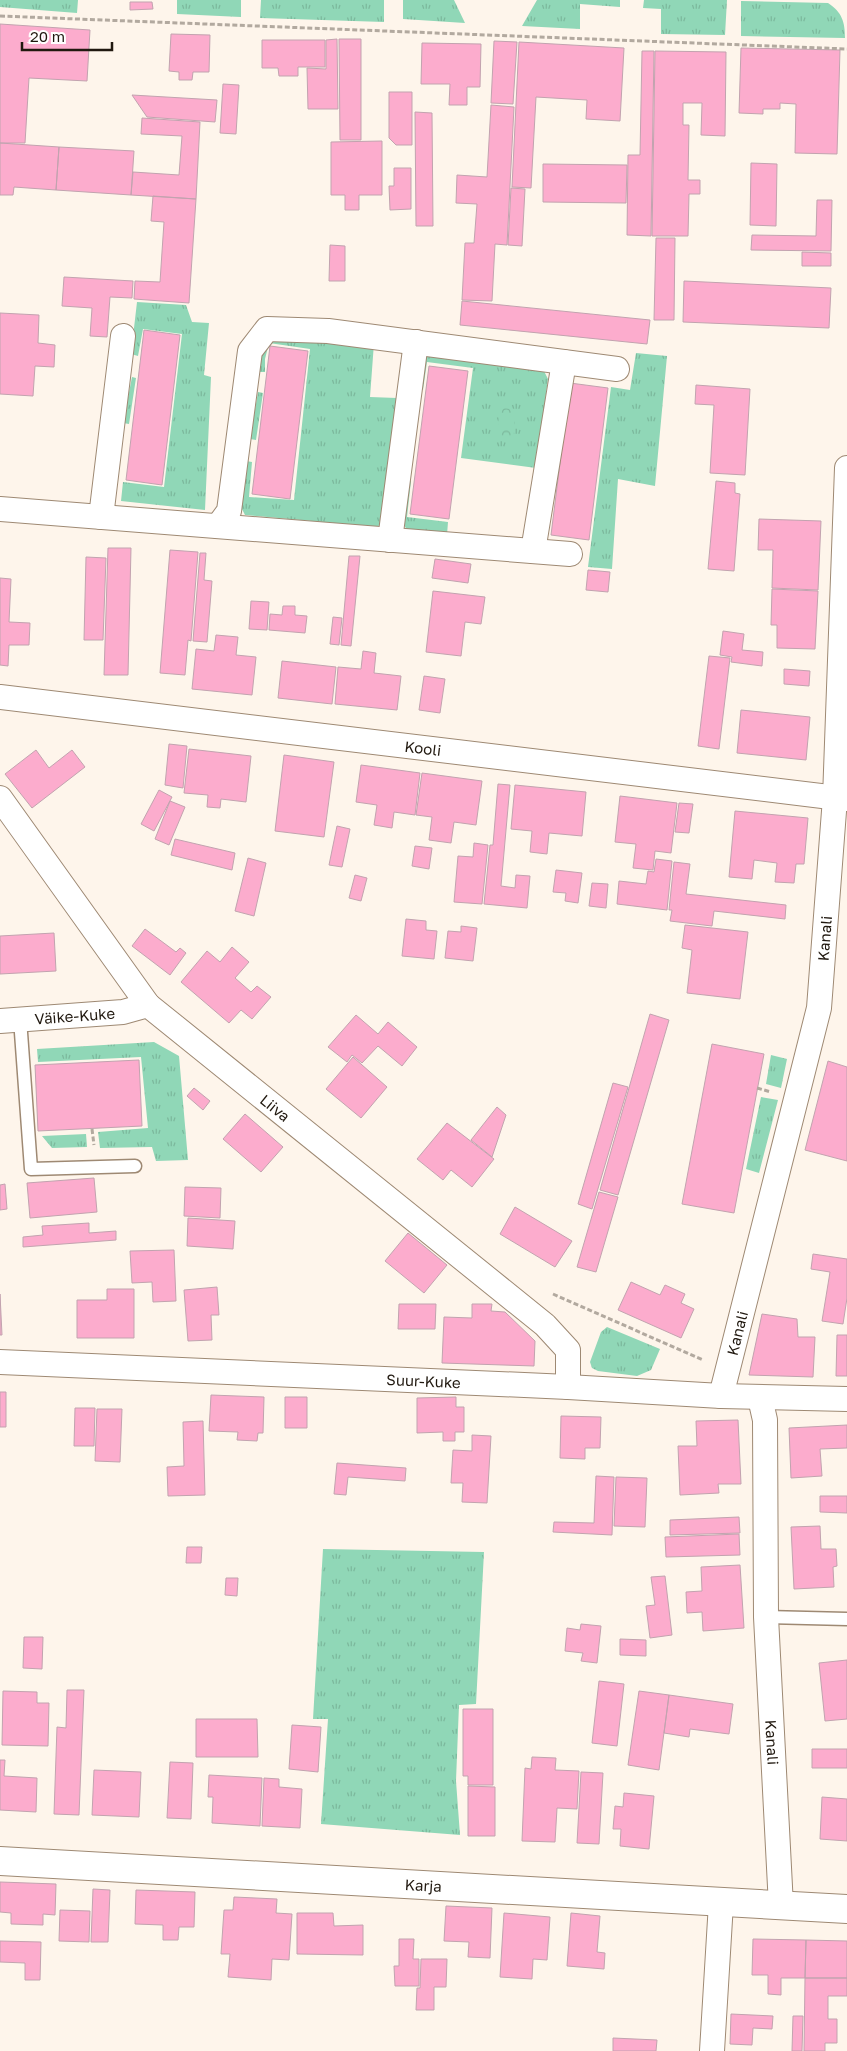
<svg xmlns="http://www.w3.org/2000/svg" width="847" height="2051" font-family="'Golos Text',sans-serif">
<defs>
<pattern id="grass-tufts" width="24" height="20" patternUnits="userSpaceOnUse" patternTransform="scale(1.25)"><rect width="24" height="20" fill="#90d7b7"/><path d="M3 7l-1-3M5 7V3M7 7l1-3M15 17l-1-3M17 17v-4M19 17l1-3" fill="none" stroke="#7cb89c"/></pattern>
<pattern id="forest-crowns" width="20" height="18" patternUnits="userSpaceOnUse" patternTransform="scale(1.25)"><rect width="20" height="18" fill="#90d7b7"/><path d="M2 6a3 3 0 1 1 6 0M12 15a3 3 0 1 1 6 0" fill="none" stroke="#7cb89c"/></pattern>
</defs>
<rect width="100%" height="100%" fill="#fef5eb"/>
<!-- grass -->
<path fill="url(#grass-tufts)" d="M0,0H78L77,13L0,7Z
M177,0H241V17L177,14Z
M261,0H384V22L260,18Z
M403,0H454L465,23L403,19Z
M537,0H620V7L580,4V29L522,26Z
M644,0H727L725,35L661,34V9L643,8Z
M741,1L828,3C842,12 845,22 845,38L741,36Z
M137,302L186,305L192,322L209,323L204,375L211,377L205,510L121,501L123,482L164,487L182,334L143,329L138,356L131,354Z
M277,335L374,343L370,397L397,398L383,518L378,527L245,515L240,505L246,461L252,462L249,497L294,500L310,349L269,343L265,359V372H258L261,348Z
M430,349L542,367L548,379L536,468L461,458L473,368L427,362L423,390L416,388L420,363Z
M636,353L667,356L655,486L618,479L612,569L588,567L611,387L630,390Z
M132,377L136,378L129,424L123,423Z
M258,392L263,393L256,440L250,439Z
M405,479L411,481L407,517L448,522L447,535L407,530L400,518Z
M154,1042L179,1056L188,1160L156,1161L152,1147L100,1148L98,1132L148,1128L141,1057L38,1062L37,1049Z
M771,1055L787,1059L781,1088L766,1084Z
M761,1097L778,1100L759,1173L746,1169Z
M86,1134L87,1147L52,1148L42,1136Z
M607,1327L660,1349L651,1370L637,1376L598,1371L592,1368L590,1362L601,1332Z
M323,1549L484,1552L476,1704L459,1705L456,1781L460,1835L321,1824L328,1719H313Z"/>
<!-- forest -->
<path fill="url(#forest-crowns)" d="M500,408L516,409L513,443L496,440Z"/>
<!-- building -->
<path fill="#fcaccd" stroke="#c2a3af" d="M130,2H152L153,9L130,10Z
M0,24L90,30L87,81L29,78L25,143H0Z
M171,34L210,35L209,72H193L192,80H179V72L169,71Z
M337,39L338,109H308L307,68L326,69V40Z
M339,39H361V140H340Z
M262,40H325V67H298V76H279L278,68H262Z
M494,41L517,42L513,104L491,103Z
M519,42L624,48L620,121L586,119L587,100L536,97L531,188L512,187Z
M422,43L481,44L480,87H467V105H449L450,84H421Z
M741,48L840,50L837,154L795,153L796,104L780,103V109H763V114L739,113Z
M642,51H654L651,236L627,235L628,155H640Z
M655,51L726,52L725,136L701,135L702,103H683V125H689L688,180H700V194H689L688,236H652Z
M223,84L239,85L236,134L220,133Z
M389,92H412V145H396L389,138Z
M132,95L217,100L215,122L147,117Z
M491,105L514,107L507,245L495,244L492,301L462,300L465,243H474L477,204L456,203L457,175L487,177Z
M415,112L432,113L433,226H416Z
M142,118L200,122L196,199L131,195L133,172L179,175L182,136L141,134Z
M382,141V195H359V210H345V195H331V142Z
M0,143L59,147L56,190L14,187L13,195H0Z
M59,147L134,151L131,195L56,190Z
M751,163L777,164L776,226L750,225Z
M543,164L627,165L626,203L543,202Z
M394,168H411V209L390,210L389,186H394Z
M511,188L525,189L522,246L508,245Z
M153,196L196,199L189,303L134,299L135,281L160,282L164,222L151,221Z
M817,200H832L831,251L751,250L752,235L816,236Z
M656,238H675L674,320H654Z
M330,245L345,246V281H329Z
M802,252L831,253V266H802Z
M64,277L133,281L132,298L110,297L107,337L90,336L92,308L62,306Z
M684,281L831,288L829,328L683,322Z
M462,301L650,320L647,344L460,325Z
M0,313L39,315L38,343L55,345L54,367L35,366L33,396L0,394Z
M144,330L180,335L162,485L126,480Z
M270,346L308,351L290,499L252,494Z
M429,366L468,371L449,519L410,514Z
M570,383L608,388L589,540L551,535Z
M696,385L750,389L745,475L710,473L714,405L695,404Z
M716,481L735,483V493L740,494L734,571L708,569Z
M759,519L821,521L818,590L772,588L773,550H758Z
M108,548H131L128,675H104Z
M170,550L198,552L191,641L188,640L185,675L160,673Z
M200,553H206L204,580L212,581L207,642L193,641Z
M349,556H360L351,646L341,645Z
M86,557L106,558L103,640H84Z
M435,559L471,564L468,583L432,578Z
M588,570L610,572L608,592L586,590Z
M0,578L11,579L9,622L30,623L29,645H9L8,666L0,665Z
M772,589L818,591L815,649L777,648V625H771Z
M433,591L485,597L481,624L465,622L461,656L426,652Z
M251,601L269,602L267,630L249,629Z
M283,606H295V615L307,616L305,633L269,630L270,614L282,615Z
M333,617L342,618L339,645L330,644Z
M723,631L744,634L742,650L763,652L762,666L731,662L732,657L720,655Z
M216,635L238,637L236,655L256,657L252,695L192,689L196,649L214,651Z
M363,651L376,653L374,673L401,676L397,710L335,704L338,667L361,669Z
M709,656L730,658L719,749L698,746Z
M282,661L336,667L332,704L278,698Z
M784,669L810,671L809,686L784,684Z
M424,676L445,679L440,713L419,710Z
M741,710L810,717L806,760L737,753Z
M169,744L187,746L183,788L165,785Z
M189,749L251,756L246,802L221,799L220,808L207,807L208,795L184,793Z
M36,750L49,768L72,750L85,767L32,808L5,774Z
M284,755L334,762L324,837L275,831Z
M361,765L420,773L415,815L394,812L392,828L374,825L377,805L356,802Z
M422,773L482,781L476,825L454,822L451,843L429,840L432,817L416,815Z
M498,784L510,785L501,886L515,888L516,875L530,876L527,908L484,904L490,845H493Z
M515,785L586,792L582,836L549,833L547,854L530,852L532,831L511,829Z
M159,790L172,797L154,831L141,824Z
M620,796L677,803L671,853L655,851L653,870L633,868L636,844L615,842Z
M170,801L185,807L169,845L155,839Z
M679,803L693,804L689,833L675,832Z
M735,811L808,818L804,864H796L794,883L775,882L777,863L754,860L752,879L729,877Z
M337,826L350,829L342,867L329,865Z
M175,839L235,853L232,870L171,855Z
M474,843L488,845L482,904L454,902L458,856L473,857Z
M415,846L432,848L429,869L412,866Z
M248,858L266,863L254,916L235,911Z
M656,859L672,861L667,910L617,904L619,881L646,884L648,871L654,872Z
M674,862L690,864L686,894L786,905L785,919L714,911L712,926L670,921L672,910H669Z
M556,870L582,873L578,903L565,901L566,893L553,892Z
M355,875L367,878L361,901L349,898Z
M592,883L608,884L606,908L589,906Z
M406,919L426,921V930L437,931L434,959L402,956Z
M685,925L748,932L740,999L687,993L692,950L682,948Z
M461,926L477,928L473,961L445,958L448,931L461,932Z
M145,929L176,952L180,948L186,953L170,975L132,946Z
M54,933L56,971L0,974V936Z
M232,947L249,962L235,978L251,992L257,986L271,997L252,1019L241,1010L229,1023L181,982L207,951L220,962Z
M650,1014L669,1020L618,1195L600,1190Z
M356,1015L378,1034L388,1022L417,1047L402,1066L378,1046L362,1063L352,1055L347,1062L328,1047Z
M712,1044L764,1054L734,1213L682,1204Z
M353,1057L387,1087L361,1118L326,1089Z
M139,1060L142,1126L38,1131L35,1065Z
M828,1061L847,1067V1161L805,1150Z
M613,1083L628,1087L592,1209L578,1204Z
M194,1088L210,1101L203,1110L187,1096Z
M497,1107L506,1115L492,1157L471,1140Z
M245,1114L283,1147L261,1172L223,1139Z
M447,1123L494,1159L472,1187L451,1170L443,1180L417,1159Z
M94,1178L97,1212L30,1218L27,1183Z
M5,1184L7,1209L0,1210V1185Z
M185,1187L221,1188L220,1218L184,1216Z
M599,1192L618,1197L596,1272L577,1267Z
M515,1207L572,1241L555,1267L500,1234Z
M188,1218L235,1221L233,1249L187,1246Z
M89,1223V1233L116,1231V1240L23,1247V1237L43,1235L42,1226Z
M408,1233L447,1265L424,1293L385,1261Z
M174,1250L176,1301L153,1302L152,1282L132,1283L130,1251Z
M813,1254L847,1259V1298L843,1324L822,1321L830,1272L811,1269Z
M631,1282L660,1295L665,1285L685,1294L681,1303L694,1309L681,1338L618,1310Z
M217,1287L219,1315H211L212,1340L188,1341L184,1290Z
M107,1289H134V1338H77V1300H107Z
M0,1294L2,1335H0Z
M399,1304H436L435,1329H398Z
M472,1304H492L491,1311L505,1312L535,1341L534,1366L442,1363L444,1317L472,1318Z
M762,1314L797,1319L798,1337H815L813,1377L749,1375Z
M837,1335H847V1376H836Z
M0,1392H6V1427H0Z
M211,1395L264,1397L263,1433H258L257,1441L237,1440L238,1432L209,1431Z
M285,1397H307V1428H285Z
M456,1397V1407H464V1432H455V1441H443V1432L417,1433V1398Z
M75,1408H95L94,1446H74Z
M97,1409H122L120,1462L95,1461Z
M561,1416L601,1417L600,1448H585V1459L560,1458Z
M738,1420L741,1484H718L719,1493L680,1495L678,1446H697L696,1421Z
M203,1421L205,1495L168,1496L167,1467L184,1466L183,1422Z
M847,1425V1448L820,1449L822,1476L791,1478L789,1428Z
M472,1435L491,1436L487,1503L462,1502L463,1483H451L453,1450L472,1451Z
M337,1463L406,1468L405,1481L348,1477L346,1495L334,1494Z
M596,1476L614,1477L612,1535L553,1532L554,1522L594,1523Z
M616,1477L647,1478L645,1527L614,1526Z
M820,1496H847V1513L820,1512Z
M739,1517L740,1533L670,1535V1520Z
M820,1526L821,1549H836L837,1566L833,1567L834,1587L794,1589L791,1527Z
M739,1534L740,1555L666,1557L665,1537Z
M187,1547H202L201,1563H186Z
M740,1565L744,1628L703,1631L702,1612L687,1613L686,1592L702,1591L701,1567Z
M665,1576L672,1635L650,1638L646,1606L655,1605L651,1577Z
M226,1578H238L237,1596L225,1595Z
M581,1624L601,1626L597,1663L581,1661L583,1653L565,1651L567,1628L580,1630Z
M24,1637H43L42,1669L23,1668Z
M620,1639L646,1640V1656L620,1655Z
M847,1660V1719L825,1721L819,1663Z
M599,1681L624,1684L617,1746L592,1743Z
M67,1690H84L79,1815L54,1814L57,1727L66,1728Z
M3,1691L37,1692V1703H49L48,1746L2,1745Z
M639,1691L669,1695L659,1770L628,1765Z
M669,1695L733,1704L729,1734L690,1729L689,1737L664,1733Z
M463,1709H493V1785H468V1776H463Z
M196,1719H257L258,1757H196Z
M292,1725L321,1727L318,1772L289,1769Z
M812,1749H847V1768H812Z
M532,1757L556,1758L555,1770L579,1771L577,1809L557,1808L555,1842L522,1841L525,1768L531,1769Z
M0,1760H5L4,1776L37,1778L36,1812L0,1810Z
M170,1762L193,1763L191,1819L167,1818Z
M94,1770L141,1772L139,1817L92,1815Z
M581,1772L603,1773L599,1844L577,1843Z
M209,1775L262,1778L260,1826L212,1823L213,1797H208Z
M264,1778L279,1779V1787L302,1789L300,1828L262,1826Z
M468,1786L495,1787V1836H468Z
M624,1793L654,1796L649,1849L620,1846L621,1829H613L615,1806L623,1807Z
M822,1797L847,1799V1841L820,1839Z
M0,1882L56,1884L55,1915L43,1914V1925L11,1924V1913L0,1912Z
M93,1889L110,1890L108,1942H91Z
M136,1890L195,1892L194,1927H179L178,1940H163V1925L135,1924Z
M234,1897L277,1899L276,1913L292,1914L289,1960L272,1959L271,1980L228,1977L230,1954H221L224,1910H233Z
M446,1906L492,1908L490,1958L468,1957L469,1942L444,1941Z
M60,1910L90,1911L89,1942L59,1941Z
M297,1913H333L334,1926L363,1925V1955L297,1954Z
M504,1913L550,1917L547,1960L533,1959L532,1979L500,1977Z
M571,1913L600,1916L597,1952L605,1953L604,1969L567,1966Z
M399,1939H414L413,1959H419V1986H395L394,1966H399Z
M753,1939L806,1940L805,1978H781V1995L768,1994V1975H752Z
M806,1940L847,1941V1978H805Z
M0,1941L41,1942L40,1980H25V1963L0,1962Z
M421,1959H447L446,1987H434V2010H416L417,1988H420Z
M805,1978H847V1996H828V2019H837V2043H825V2051H804Z
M731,2014L773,2016L772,2029L753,2028L752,2045L730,2044Z
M793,2016H803L802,2051H792Z
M613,2038L657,2040L656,2051H613Z"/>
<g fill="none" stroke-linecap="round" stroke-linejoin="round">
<defs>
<path id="service" d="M20,1019L31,1169L135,1166
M766,1617L847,1619"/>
<g id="minor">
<path d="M0,509L570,554"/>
<path d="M101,517L123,336"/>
<path d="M218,526L229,511L250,351L267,329L328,331L617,369"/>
<path d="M390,540L416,342"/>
<path d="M533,551L564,362"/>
<path id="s1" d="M0,697L847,799"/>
<path id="s2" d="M0,798L148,1005L545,1325L568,1350V1387"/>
<path id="s3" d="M0,1021L123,1012L148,1005"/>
<path id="s4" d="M0,1362L568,1387L721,1396L847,1399"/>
<path id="s5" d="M721,1396L819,1008L835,798L847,468"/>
<path id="s6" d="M760,1398L765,1420L766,1617L781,1906"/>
<path d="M712,2051L721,1903"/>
</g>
<g id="tertiary">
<path id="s7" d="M0,1861L847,1909"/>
</g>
</defs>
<!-- service casing -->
<use href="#service" stroke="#9e8973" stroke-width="15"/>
<!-- minor casing -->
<use href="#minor" stroke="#9e8973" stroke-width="26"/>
<!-- tertiary casing -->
<use href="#tertiary" stroke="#9e8973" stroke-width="30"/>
<!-- path -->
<path stroke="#b2a99f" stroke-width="3" stroke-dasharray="5 2.5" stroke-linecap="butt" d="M0,16L847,49
M757,1088L771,1092
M92,1129L94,1145
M553,1294L703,1360"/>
<!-- service -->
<use href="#service" stroke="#fff" stroke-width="12"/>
<!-- minor -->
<use href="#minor" stroke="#fff" stroke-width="24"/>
<!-- tertiary -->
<use href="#tertiary" stroke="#fff" stroke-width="28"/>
</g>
<g text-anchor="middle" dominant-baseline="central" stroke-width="5" stroke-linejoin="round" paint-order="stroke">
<!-- street labels -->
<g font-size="15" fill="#20180f" stroke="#fff">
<text stroke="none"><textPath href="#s1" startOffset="426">Kooli</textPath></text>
<text stroke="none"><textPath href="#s5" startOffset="470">Kanali</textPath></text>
<text stroke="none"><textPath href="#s3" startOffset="75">Väike-Kuke</textPath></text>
<text stroke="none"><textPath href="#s2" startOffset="418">Liiva</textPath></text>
<text stroke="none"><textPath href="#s5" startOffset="65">Kanali</textPath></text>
<text stroke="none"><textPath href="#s4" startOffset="424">Suur-Kuke</textPath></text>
<text stroke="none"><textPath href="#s6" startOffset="345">Kanali</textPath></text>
<text stroke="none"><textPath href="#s7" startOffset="424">Karja</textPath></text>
</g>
</g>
<!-- scale -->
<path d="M22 42v8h90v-8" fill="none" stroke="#20180f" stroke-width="2.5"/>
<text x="30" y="42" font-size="15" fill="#20180f" stroke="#ffffff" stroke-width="4" paint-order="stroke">20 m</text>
</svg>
